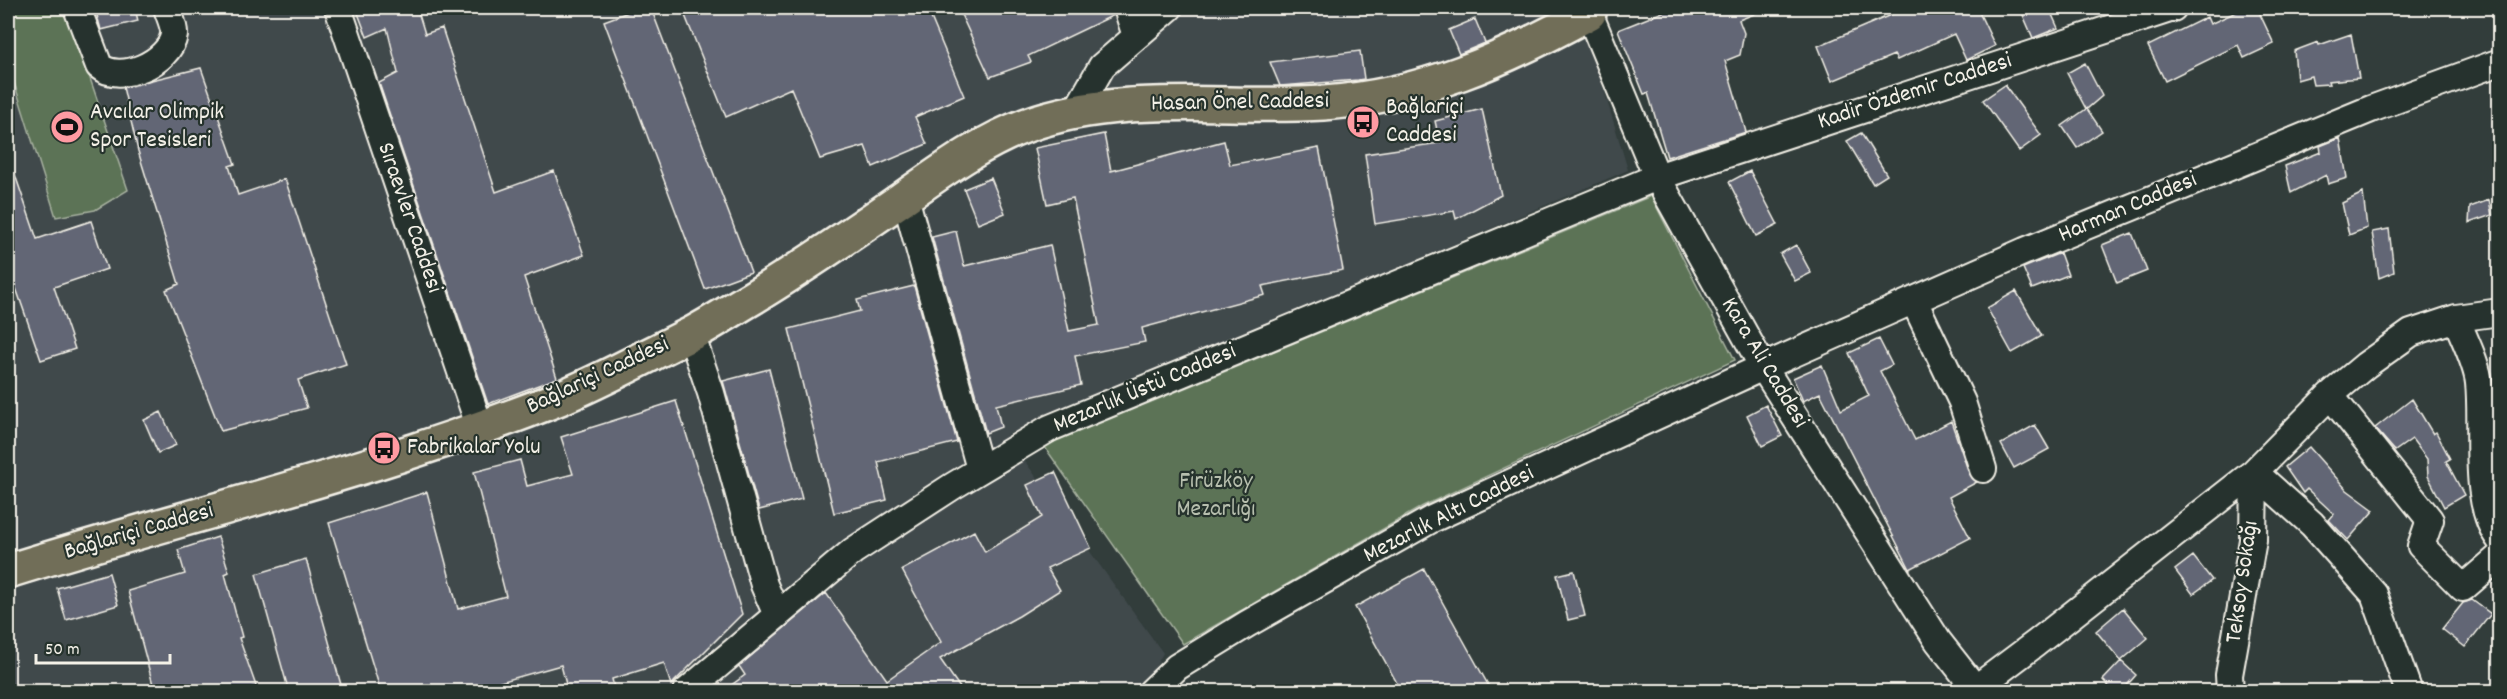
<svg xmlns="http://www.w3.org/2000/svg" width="2507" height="699" font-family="Dekko,sans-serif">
<rect width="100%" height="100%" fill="#323d3b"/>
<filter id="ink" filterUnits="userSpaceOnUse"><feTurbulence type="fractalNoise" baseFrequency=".0167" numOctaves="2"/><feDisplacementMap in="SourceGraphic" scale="12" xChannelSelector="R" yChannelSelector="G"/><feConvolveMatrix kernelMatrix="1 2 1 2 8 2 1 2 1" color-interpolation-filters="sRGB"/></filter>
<g filter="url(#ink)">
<!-- built -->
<path fill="#40494c" d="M8,8H1579L1628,170L1006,435L1163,653L1142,691H8Z"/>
<!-- green -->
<path fill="#5c7357" stroke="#a8b2a0" stroke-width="1.5" d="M8,8H66L128,190L95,210L56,217L8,63Z
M1651,196L1735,360L1423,506L1183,644L1044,446Z"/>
<!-- building -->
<path fill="#626674" stroke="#f4f1e8" stroke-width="1.5" d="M95,8H135L138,21L101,30Z
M356,8H417L425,34L442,28L496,192L554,171L584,255L524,277L557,378L488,404L379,83L398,73L387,28L367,37Z
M639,8H651L751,272L705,289L604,21Z
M682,8H927L964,96L915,117L927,144L873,167L865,146L820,159L791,88L726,117Z
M958,8H1112L1114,15L1028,56L1031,62L990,77Z
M1673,8H1769L1739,20L1744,33L1740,55L1725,61L1746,132L1667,157L1648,93L1644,94L1618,30Z
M1907,8H1977L1995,46L1966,60L1954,34L1897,60L1894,55L1832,81L1818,46Z
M2020,8H2049L2058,28L2033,38Z
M2245,8H2257L2274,44L2244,58L2238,45L2165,81L2148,46L2207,17L2210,24Z
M1475,19L1485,43L1459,54L1449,30Z
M2351,34L2359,78L2328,81L2329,84L2313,85L2311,76L2297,80L2294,51L2318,42L2319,45Z
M1360,51L1364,79L1358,80L1280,86L1270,62Z
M2085,63L2102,96L2087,109L2102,131L2077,148L2062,126L2086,109L2067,73Z
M201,68L235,164L229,166L238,195L285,179L346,364L298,380L307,408L221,431L166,290L179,284L138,151L123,87Z
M2005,85L2041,135L2019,151L1983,100Z
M1482,109L1501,195L1456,219L1454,211L1375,224L1365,154L1440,143L1435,121Z
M1861,133L1887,175L1873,184L1847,141Z
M1104,134L1111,171L1224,141L1230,165L1319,148L1343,270L1262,286L1265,295L1142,328L1145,342L1075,356L1081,385L996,405L1001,427L986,433L932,237L956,231L964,266L1050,245L1069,331L1099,325L1073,198L1047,204L1035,148Z
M2340,138L2347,178L2328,184L2326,175L2291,193L2285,166L2321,152L2320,146Z
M8,160H10L37,239L91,221L107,269L54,287L75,349L41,360L8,265Z
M1750,171L1778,225L1756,236L1729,182Z
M991,178L1005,213L978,224L964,189Z
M2363,193L2367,228L2349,235L2342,203Z
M2489,200L2492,215L2469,223L2470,207Z
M2389,229L2394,272L2379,278L2372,232Z
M2132,233L2147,271L2117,283L2102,245Z
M1796,245L1811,273L1795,281L1780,254Z
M2060,253L2068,275L2032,289L2023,268Z
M914,286L957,442L878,462L887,500L834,513L789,329L860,311L857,300Z
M2016,291L2042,336L2012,353L1987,308Z
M1879,339L1892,365L1880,371L1915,440L1951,421L1969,473L1977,482L1949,497L1970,538L1910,569L1820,393L1803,401L1793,378L1822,365L1841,410L1869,396L1849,353Z
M769,369L802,499L759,510L723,381Z
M2412,399L2433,434L2436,432L2450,459L2446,461L2464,495L2444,507L2428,476L2427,459L2412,439L2395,451L2375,428Z
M676,401L742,614L671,685L664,663L612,679L615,692H568L561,665L479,688L480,692H381L329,523L427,492L458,609L506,596L474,472L520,460L527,486L573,474L561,437Z
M1766,405L1782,436L1762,446L1747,415Z
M161,412L176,445L158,453L144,420Z
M2035,425L2049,449L2014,468L2001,444Z
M2309,447L2347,490L2374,510L2348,540L2329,520L2334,514L2307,489L2303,493L2285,467Z
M1055,472L1091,548L1047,568L1060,590L1019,616L940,659L963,692H722L745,675L739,666L826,593L887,680L941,642L902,570L974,531L985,552L1042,517L1027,485Z
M218,537L229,572L225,574L242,637L239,638L256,686L250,688L251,692H155L128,591L185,574L178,550Z
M2193,556L2212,580L2193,594L2175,570Z
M306,559L343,692H289L256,574Z
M1424,569L1492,692H1402L1355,607Z
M1574,571L1585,616L1568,620L1557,575Z
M109,573L118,605L66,620L57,588Z
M2472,600L2491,614L2465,647L2442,629L2463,603Z
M2123,608L2148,638L2121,661L2096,631Z
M2121,661L2136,675L2121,692H2114L2103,680Z"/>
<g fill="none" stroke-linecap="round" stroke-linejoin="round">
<defs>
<path id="minor" d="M77,8L99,66C120,84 169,63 174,35C175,27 169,15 167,8
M338,8L480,428
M1127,8L1136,36
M1589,13L1657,177L1763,367L1938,641L1978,692
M1077,110L1102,66L1169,8
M905,197L980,469
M1914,301L1962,402L1983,469
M2456,318C2463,337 2477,363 2479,383C2484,429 2471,502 2500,540
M691,334L711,393L764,585L777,615
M2330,395L2430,520L2421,546L2463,588L2500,556
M2254,472L2312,524L2374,594L2409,692
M686,692L853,551L953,486L1050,428L1657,177L2173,8
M1151,692L1177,667L1247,624L1432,519L1763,367L2025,251L2371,109L2500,62
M1971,692L2035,644L2254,472L2330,395L2366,365L2411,333L2456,318L2500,312
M2230,692L2229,675L2253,540L2254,472"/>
<path id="major" d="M8,571C190,514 377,471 555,400C602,381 648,355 693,333C714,322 733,309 752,298C803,267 853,233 902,199C942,171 981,142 1027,125C1122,91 1225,109 1324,103C1423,96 1503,60 1589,13"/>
</defs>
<!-- minor casing -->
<use href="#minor" stroke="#f4f1e8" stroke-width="30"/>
<!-- major casing -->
<use href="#major" stroke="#f4f1e8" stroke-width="38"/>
<!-- minor -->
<use href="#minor" stroke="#26332d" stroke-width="26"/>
<!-- major -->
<use href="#major" stroke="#716e59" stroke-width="33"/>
</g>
</g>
<!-- icons -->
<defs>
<symbol id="bus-disc" viewBox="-11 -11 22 22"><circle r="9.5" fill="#ff9aa2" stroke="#26332d"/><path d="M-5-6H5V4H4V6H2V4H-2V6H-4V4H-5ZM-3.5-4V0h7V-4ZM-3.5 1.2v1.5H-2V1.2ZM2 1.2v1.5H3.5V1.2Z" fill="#111"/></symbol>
<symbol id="stadium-disc" viewBox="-11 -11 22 22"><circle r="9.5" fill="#ff9aa2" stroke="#26332d"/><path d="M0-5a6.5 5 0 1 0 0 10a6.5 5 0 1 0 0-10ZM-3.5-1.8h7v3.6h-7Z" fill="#111"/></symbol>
</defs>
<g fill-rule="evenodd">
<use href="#bus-disc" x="1344" y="103" width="38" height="38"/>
<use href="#stadium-disc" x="48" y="108" width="38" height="38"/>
<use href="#bus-disc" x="365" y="429" width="38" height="38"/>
</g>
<g text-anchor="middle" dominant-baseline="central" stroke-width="4.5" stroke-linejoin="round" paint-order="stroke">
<!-- street labels -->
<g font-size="24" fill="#f4f1e8" stroke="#26332d">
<text transform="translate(1915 92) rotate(-18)">Kadir Özdemir Caddesi</text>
<text transform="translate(1240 103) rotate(-1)">Hasan Önel Caddesi</text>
<text transform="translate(2128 208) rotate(-23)">Harman Caddesi</text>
<text transform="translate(409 218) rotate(71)">Sıraevler Caddesi</text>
<text transform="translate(1764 363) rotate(59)">Kara Ali Caddesi</text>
<text transform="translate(598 376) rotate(-25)">Bağlariçi Caddesi</text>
<text transform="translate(1145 389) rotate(-23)">Mezarlık Üstü Caddesi</text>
<text transform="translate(1449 515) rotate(-27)">Mezarlık Altı Caddesi</text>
<text transform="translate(139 532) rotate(-16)">Bağlariçi Caddesi</text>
<text transform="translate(2243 582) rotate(-82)">Teksoy Sokağı</text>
</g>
<!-- poi labels -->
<g font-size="24" fill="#f4f1e8" stroke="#26332d" text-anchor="start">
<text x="1386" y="108">Bağlariçi<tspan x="1386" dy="28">Caddesi</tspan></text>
<text x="90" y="113">Avcılar Olimpik<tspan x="90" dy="28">Spor Tesisleri</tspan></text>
<text x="407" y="448">Fabrikalar Yolu</text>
</g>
<!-- park labels -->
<g font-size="24" fill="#b7bfae" stroke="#26332d">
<text x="1216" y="482">Firüzköy<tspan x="1216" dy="28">Mezarlığı</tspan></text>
</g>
</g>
<!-- margin -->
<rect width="2507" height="699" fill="none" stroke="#26332d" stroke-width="30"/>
<rect x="15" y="15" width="2477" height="669" fill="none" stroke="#f4f1e8" stroke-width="2" filter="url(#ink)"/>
<!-- scale -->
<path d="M36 654v9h134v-9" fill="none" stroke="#f4f1e8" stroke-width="3"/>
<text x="45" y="654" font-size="18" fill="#f4f1e8" stroke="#26332d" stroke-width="4.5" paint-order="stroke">50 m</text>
</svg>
